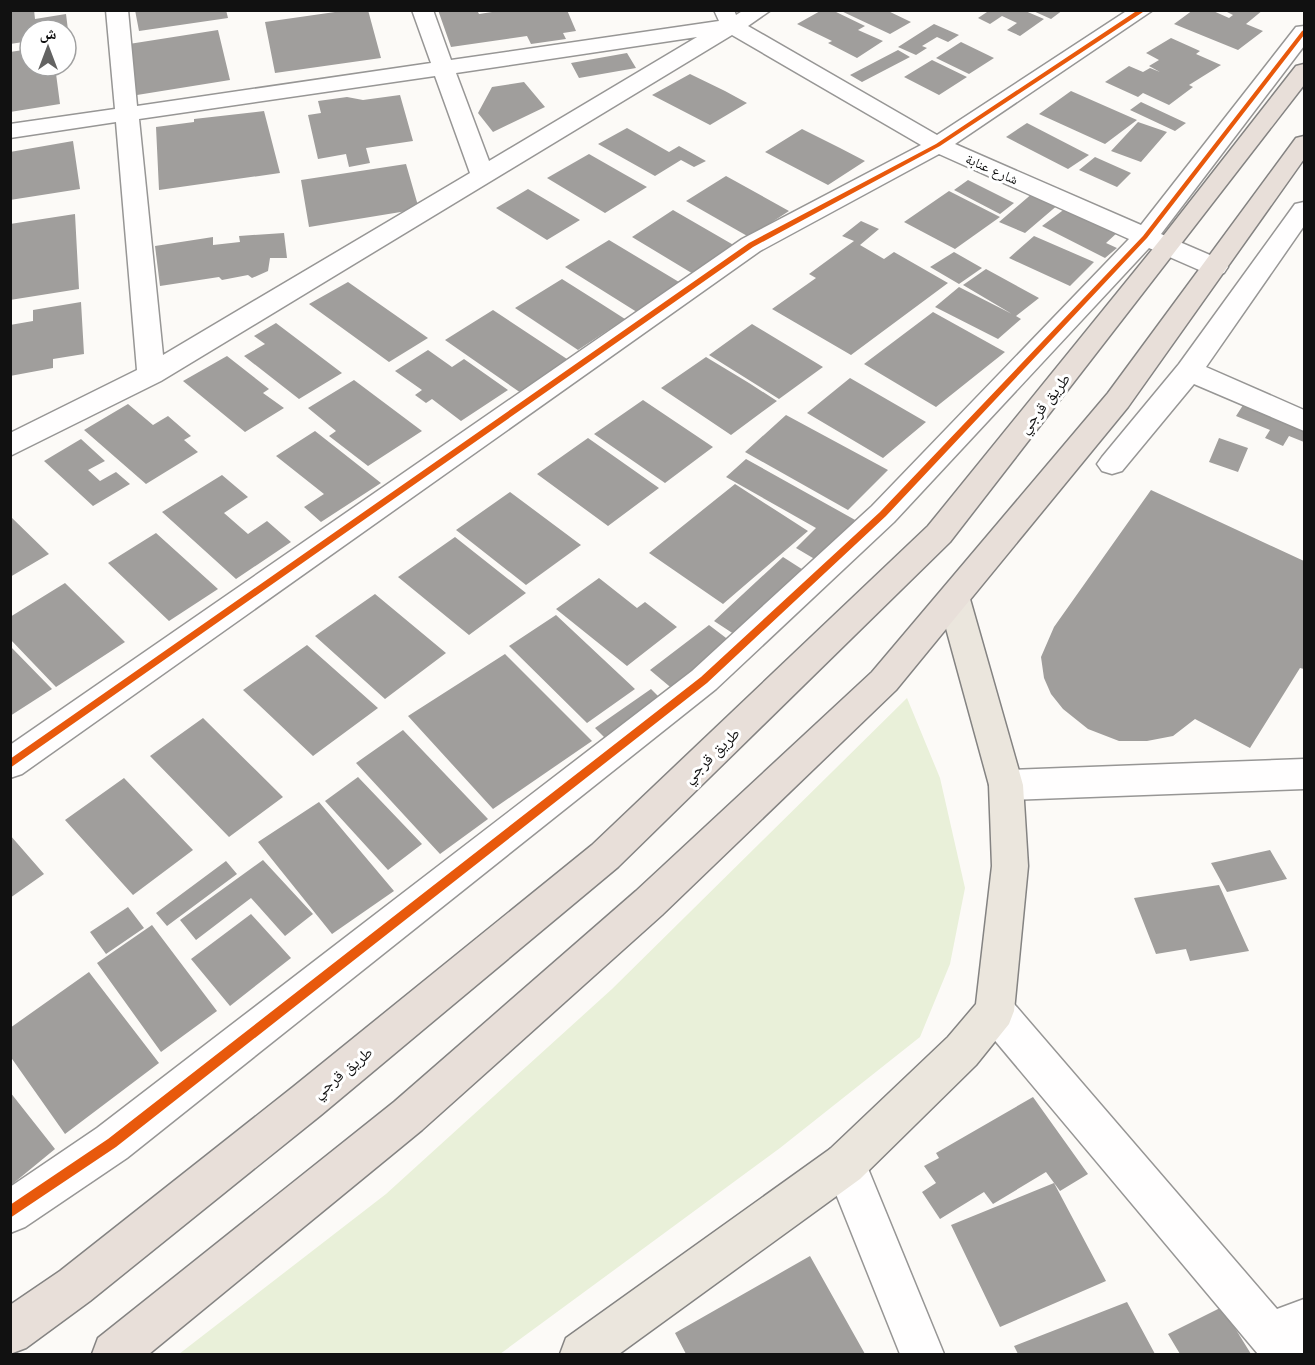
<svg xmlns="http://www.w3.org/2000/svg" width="1315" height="1365" font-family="'Libre Baskerville','Noto Naskh Arabic',serif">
<rect width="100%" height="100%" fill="#fcfaf7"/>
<!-- green -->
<path fill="#e9f0d9" d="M907,698L940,778L965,888L950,964L920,1037L780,1148L500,1354H179L386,1194L612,989Z"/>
<!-- building -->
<path fill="#a09e9c" d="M10,10H34L35,19L66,14L68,30H30V41L10,44Z
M135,10H226L228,18L139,31Z
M349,10H368L381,58L275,73L265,22Z
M438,10H477L479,14L505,10H567L576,31L563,33L566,39L531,44L527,36L451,47Z
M822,10H832L865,26L858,30L883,41L857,58L828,43L832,41L797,24Z
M839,10H886L911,22L890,34Z
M990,10H1023L1044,19L1020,36L1007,30L1017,23L1002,16L990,24L978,18Z
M1031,10H1063L1051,19Z
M1193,10H1211L1229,18L1233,15L1223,10H1263L1246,24L1263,31L1238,50L1174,24Z
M934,24L959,35L948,42L937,37L922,46L927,48L916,55L898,47Z
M218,30L230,80L137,95L129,44Z
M1171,38L1200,51L1196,54L1221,65L1189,85L1193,87L1169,105L1143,93L1138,97L1105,82L1129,66L1143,72L1150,68L1160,72L1149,66L1159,60L1146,53Z
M961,42L994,58L969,74L936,58Z
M30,49V66H55L60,104L10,112V52Z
M898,50L910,57L862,82L850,75Z
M627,53L636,68L579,78L571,63Z
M932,60L967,77L939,95L904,77Z
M690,74L725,91L747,103L710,125L652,95Z
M524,82L545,107L493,132L478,113L492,87Z
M1071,91L1137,120L1105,144L1039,114Z
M400,95L413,141L366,148L370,163L349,167L346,154L318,159L308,115L321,113L318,101L347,97L363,100Z
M1141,102L1186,123L1175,131L1130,110Z
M264,111L280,173L159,190L156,127L194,122V119Z
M1138,122L1167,132L1141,162L1111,151Z
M1027,123L1089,155L1068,169L1006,137Z
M627,128L669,152L679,146L706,161L694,167L681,160L655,176L598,144Z
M802,129L840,148L865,161L828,185L765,152Z
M73,141L80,189L10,200V152Z
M589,154L624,174L647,187L605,213L547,178Z
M1095,157L1131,173L1117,187L1079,170Z
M406,164L419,209L309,227L301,180Z
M726,176L789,211L749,237L686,201Z
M968,180L1014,203L1000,214L954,190Z
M528,189L580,220L547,240L496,208Z
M949,191L1000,217L955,249L904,222Z
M1034,192L1059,204L1025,233L999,222Z
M1066,208L1118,232L1106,243L1117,248L1105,258L1042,226Z
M673,210L737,247L695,275L632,237Z
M75,214L79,289L10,300V224Z
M861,221L879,229L860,245L884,259L894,252L948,283L851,355L772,309L816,278L809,274L854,241L842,236Z
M284,233L287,258H270L268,271L252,278L248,275L222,280L219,277L160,286L155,246L213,237V245L240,242L239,236Z
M1034,236L1094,262L1070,286L1009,258Z
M609,240L684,285L640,314L565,267Z
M954,252L982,268L959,284L930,267Z
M986,269L1039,298L1016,316L1021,319L998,339L935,307L959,287L1012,314L963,285Z
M562,279L600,303L625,319L578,350L515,308Z
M348,282L428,338L389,362L309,304Z
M81,302L84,354L53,359V368L10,376V325L33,321V310Z
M493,310L570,361L521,393L445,340Z
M933,312L1005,352L936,407L864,364Z
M276,323L342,373L299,399L244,356L265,344L254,336Z
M752,324L795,350L823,367L779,399L709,355Z
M428,350L452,367L464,359L508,390L461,421L432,399L426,403L415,395L422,390L395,371Z
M227,356L269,389L263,393L284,408L245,432L183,381Z
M706,357L749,383L777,401L731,435L661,388Z
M850,378L926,422L883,458L807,413Z
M354,380L422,431L368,466L329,436L336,431L308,408Z
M643,400L713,447L665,483L594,434Z
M1245,402L1304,425V442L1289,436L1283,446L1265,438L1270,430L1236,416Z
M128,404L153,425L168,416L191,436L184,440L198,452L146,484L84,430Z
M786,415L888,470L848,510L745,452Z
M315,431L381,483L321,522L304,507L324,494L276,456Z
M588,438L659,488L608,526L537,474Z
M1219,438L1248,448L1238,472L1209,462Z
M81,439L105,461L88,470L100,481L116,472L130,484L93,506L44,461Z
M746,459L857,521L818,561L796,548L816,528L726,477Z
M222,475L248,497L224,513L248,534L267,521L291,542L236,579L162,512Z
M735,484L808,531L723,604L649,553Z
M1151,490L1304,561V669L1300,668L1250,748L1195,719L1173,736L1147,741H1119L1088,729L1063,709L1051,694L1044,678L1041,657L1054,627Z
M510,492L581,545L526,585L456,530Z
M10,516L49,554L10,577Z
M156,533L218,589L169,621L108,563Z
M455,537L526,593L469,635L398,577Z
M783,557L808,573L740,638L714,621Z
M599,578L637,608L645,602L677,627L627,666L556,609Z
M65,583L125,642L56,687L10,639V617Z
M375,594L446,653L385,699L315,636Z
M556,615L635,689L587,723L509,646Z
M709,625L734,644L675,691L650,670Z
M307,645L378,708L313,756L243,690Z
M10,646L52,689L10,716Z
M505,654L592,741L493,809L408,716Z
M651,689L667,705L611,744L595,728Z
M203,718L283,797L229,837L150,756Z
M403,730L488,819L440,854L356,763Z
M358,777L422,844L388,870L325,801Z
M124,778L193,850L133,895L65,820Z
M319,802L394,891L332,934L258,842Z
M10,835L44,874L10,898Z
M1270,850L1287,879L1227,892L1211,863Z
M263,860L313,914L285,936L251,898L196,940L180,920Z
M226,861L237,874L167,926L156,913Z
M1219,885L1249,951L1190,961L1186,949L1156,954L1134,898Z
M128,907L144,928L106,954L90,932Z
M251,914L291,958L230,1006L191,959Z
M152,925L217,1011L161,1052L97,963Z
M89,972L159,1063L65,1134L10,1056V1028Z
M10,1092L55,1149L10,1186Z
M1033,1097L1088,1174L1060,1191L1046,1172L993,1204L984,1192L940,1219L922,1192L936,1183L924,1166L939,1158L936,1153Z
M1054,1183L1106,1281L1000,1327L951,1225Z
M810,1256L865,1354H686L675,1333Z
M1127,1302L1155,1354H1018L1014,1346Z
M1222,1307L1251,1354H1180L1168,1334Z"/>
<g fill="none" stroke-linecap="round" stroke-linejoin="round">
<defs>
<path id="minor" d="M106,10H128L137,106L431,63L412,10H433L451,60L719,21L714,10H734L736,15L744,10H771L748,26L937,135L1128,10H1153L955,144L1141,225L1296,27L1304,26V46L1161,234L1224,261L1228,267L1224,273L1215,275L1206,273L1149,248L894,522L716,689L127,1158L25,1227L10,1233V1187L97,1128L692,671L872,506L1129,239L939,154L760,251L22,774L10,778V745L742,239L921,145L732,35L161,381L10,456V433L137,370L116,122L10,138V124L115,109ZM697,37L489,161L456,73ZM435,76L470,173L163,355L139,119Z
M1304,202V226L1206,367L1304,410V431L1194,384L1122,471L1112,474L1102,471L1097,464L1102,457L1179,364L1295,204Z
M1304,759V789L1006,800L994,796L989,785L994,774L1006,770Z
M995,993L1009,998L1277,1309L1304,1299V1354H1258L981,1024L976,1011L981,998Z
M845,1143L860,1149L944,1354H900L824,1164L830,1149Z"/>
<path id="major" d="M954,587L965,590L970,599L1023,785L1028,866L1014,1011L1009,1024L976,1065L860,1179L619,1354H560L566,1338L830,1149L948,1037L976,1004L992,866L989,785L938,599L943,590Z"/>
<path id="highway" d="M1304,64V85L950,542L618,867L321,1115L90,1301L26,1348L10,1354V1305L60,1271L293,1087L592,845L928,526L1160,240L1296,66Z
M1304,136V159L1128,407L896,690L662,915L422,1130L149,1354H92L98,1338L394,1102L636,891L872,672L1108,393L1296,138Z"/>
</defs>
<!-- minor casing -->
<use href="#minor" stroke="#979695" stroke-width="3"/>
<!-- major casing -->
<use href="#major" stroke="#848382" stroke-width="3"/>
<!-- highway casing -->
<use href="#highway" stroke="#848382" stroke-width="3"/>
<!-- minor -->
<use href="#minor" fill="#fffefe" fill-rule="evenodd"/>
<!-- major -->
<use href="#major" fill="#ebe6dd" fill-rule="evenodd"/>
<!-- highway -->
<use href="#highway" fill="#e8dfd9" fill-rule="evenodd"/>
<defs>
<path id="cycleway" d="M1138,10H1146L940,146L753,247L10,768V759L749,243L936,144Z
M1304,30V35L1147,238L886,516L707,683L116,1147L10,1218V1205L108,1139L701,677L880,512L1143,236L1302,31Z"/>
</defs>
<!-- cycleway casing -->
<use href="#cycleway" stroke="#fff" stroke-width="4"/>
<!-- cycleway -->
<use href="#cycleway" fill="#e8590c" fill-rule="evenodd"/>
</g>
<g text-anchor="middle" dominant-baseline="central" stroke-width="6" stroke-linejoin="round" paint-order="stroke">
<!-- far-street labels -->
<g font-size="14" fill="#111" stroke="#fff">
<text transform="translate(992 169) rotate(24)">شارع عنابة</text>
</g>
<!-- street labels -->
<g font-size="16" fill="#111" stroke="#fff">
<text transform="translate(1044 403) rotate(-51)">طريق قرجي</text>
<text transform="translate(711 755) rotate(-44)">طريق قرجي</text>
<text transform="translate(342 1072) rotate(-39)">طريق قرجي</text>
</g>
</g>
<!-- border -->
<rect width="1315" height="1365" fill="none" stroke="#111111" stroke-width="24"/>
<!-- north arrow -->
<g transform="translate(48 48)"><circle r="28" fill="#ffffff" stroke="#a0a0a0" stroke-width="1.5"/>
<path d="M0-4.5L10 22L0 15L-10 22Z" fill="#636362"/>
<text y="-9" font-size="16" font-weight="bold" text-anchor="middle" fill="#111111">ش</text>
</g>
</svg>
